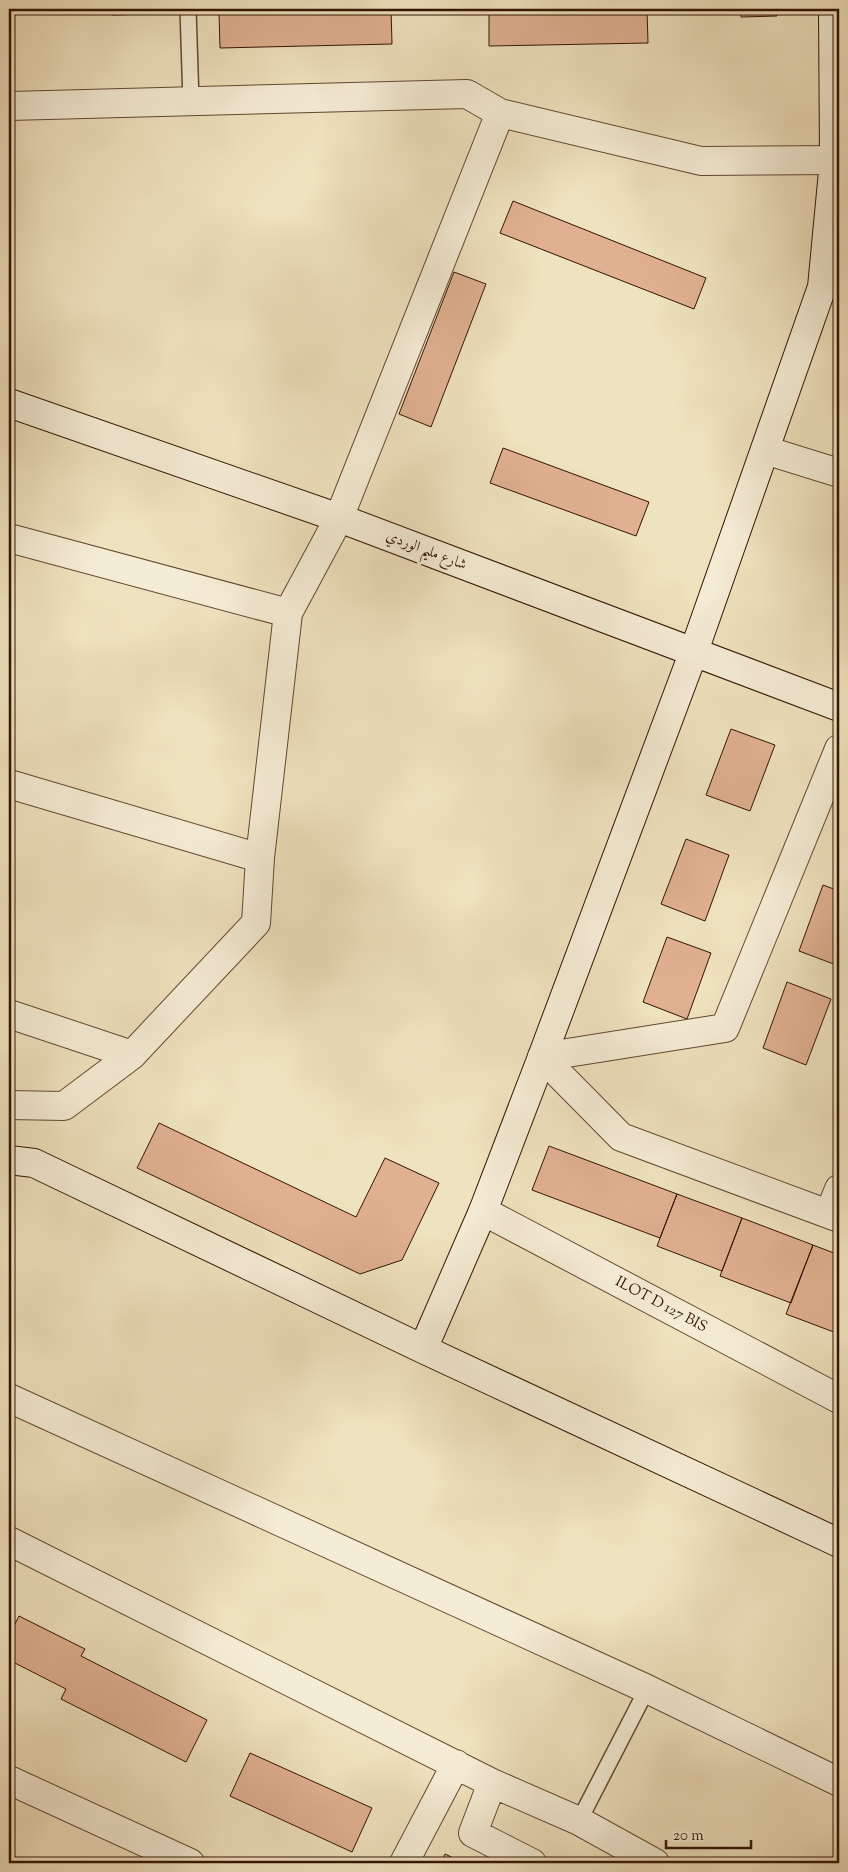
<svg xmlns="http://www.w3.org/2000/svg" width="848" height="1872" font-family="'Sorts Mill Goudy',Amiri,serif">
<rect width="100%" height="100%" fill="#efe2be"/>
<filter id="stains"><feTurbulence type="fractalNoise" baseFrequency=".004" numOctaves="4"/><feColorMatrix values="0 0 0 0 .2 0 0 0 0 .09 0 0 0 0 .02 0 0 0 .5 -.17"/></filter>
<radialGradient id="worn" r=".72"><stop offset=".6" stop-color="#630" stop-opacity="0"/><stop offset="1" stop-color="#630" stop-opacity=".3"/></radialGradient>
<!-- building -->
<path fill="#e0b090" stroke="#331403" d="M111,9H148V14L112,15Z
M329,9H391L392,44L220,48L219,12Z
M420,9H456V10L420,11Z
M489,9H647L648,43L489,46Z
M741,9H777V16L741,17Z
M513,201L706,278L694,309L500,233Z
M454,272L486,284L431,427L399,414Z
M503,448L649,502L636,536L490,483Z
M731,729L775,745L750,811L706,795Z
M686,839L729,855L705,921L661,904Z
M823,885L839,891V966L799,951Z
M667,937L711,953L687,1019L643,1002Z
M787,982L831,999L806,1065L763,1048Z
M159,1123L356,1217L385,1158L439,1183L402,1260L360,1274L137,1168Z
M549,1146L677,1194L660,1238L532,1190Z
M677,1194L742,1218L722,1271L657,1246Z
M742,1218L813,1245L791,1303L720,1276Z
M813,1245L839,1255V1334L786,1314Z
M19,1616L85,1649L81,1656L207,1720L186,1762L61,1699L66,1689L9,1660V1636Z
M250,1753L372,1808L352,1852L230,1796Z
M445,1854L464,1863H440Z"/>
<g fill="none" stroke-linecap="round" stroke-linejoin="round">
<defs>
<path id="lane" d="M188,9L191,102
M579,1821L647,1689"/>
<path id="street" d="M9,106L467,94L500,113L701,161L839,160
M765,450L839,473
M9,538L288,613
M9,784L260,858
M9,1014L132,1055
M542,1057L725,1028L839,749
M542,1057L621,1137L839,1218
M9,1105L64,1106L132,1055L256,923L260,858L288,613L339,518L500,113
M483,1211L839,1399
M829,1214L839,1189
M9,1398L647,1689L839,1782
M9,1541L492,1783L579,1821L655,1863
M9,1780L190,1863
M492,1783L473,1833L532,1863
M404,1863L456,1764"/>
<path id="secondary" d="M9,403L339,518L839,707
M9,1160L34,1163L423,1349L839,1543
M423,1349L483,1211L542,1057L694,651L822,287L834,161L833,9"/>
</defs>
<!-- lane casing -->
<use href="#lane" stroke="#624832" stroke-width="18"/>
<!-- street casing -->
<use href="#street" stroke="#624832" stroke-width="30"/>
<!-- secondary casing -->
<use href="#secondary" stroke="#331403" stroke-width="30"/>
<!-- lane -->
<use href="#lane" stroke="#f5ecd5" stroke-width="15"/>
<!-- street -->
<use href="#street" stroke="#f5ecd5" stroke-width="28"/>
<!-- secondary -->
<use href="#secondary" stroke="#f5ecd5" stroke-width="28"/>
</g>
<g text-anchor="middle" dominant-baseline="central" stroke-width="5" stroke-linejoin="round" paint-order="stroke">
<!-- street labels -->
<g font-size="15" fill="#331403" stroke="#f5ecd5">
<text transform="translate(426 551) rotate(21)">شارع مليم الوردي</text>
<text transform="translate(661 1305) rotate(28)">ILOT D 127 BIS</text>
</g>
</g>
<!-- margin -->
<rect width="848" height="1872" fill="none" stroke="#efe2be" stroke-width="30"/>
<rect x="10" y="10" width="828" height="1852" fill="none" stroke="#331403" stroke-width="2.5"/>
<rect x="15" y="15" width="818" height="1842" fill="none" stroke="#331403"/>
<!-- scale -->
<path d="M666 1840v8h85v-8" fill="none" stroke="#331403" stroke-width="2.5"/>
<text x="673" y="1840" font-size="15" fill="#331403" stroke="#f5ecd5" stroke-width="4" paint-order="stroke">20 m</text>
<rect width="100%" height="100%" filter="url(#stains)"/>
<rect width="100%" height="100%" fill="url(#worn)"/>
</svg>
